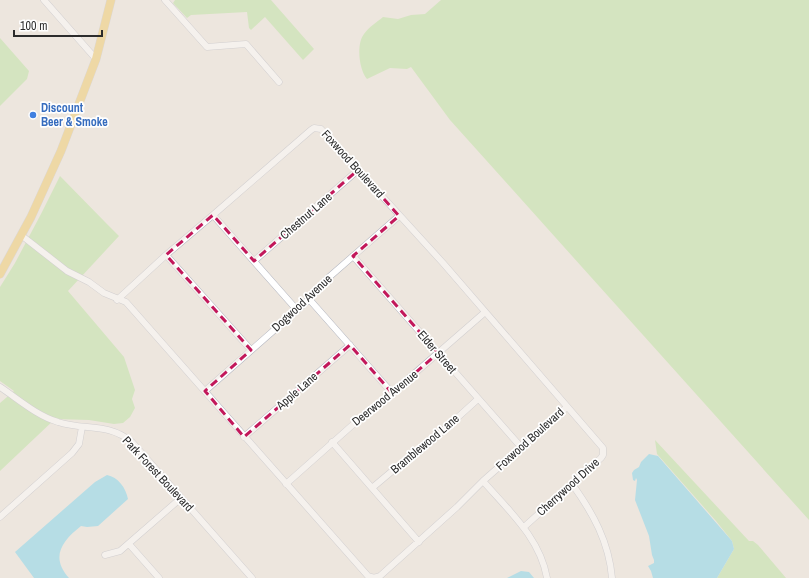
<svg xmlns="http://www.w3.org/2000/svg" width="809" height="578" font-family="'Archivo Narrow',sans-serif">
<rect width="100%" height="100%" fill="#ede6de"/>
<!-- green -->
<path fill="#b7e39b" d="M175,0H271L314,49L303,60L265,17L251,30L249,28L247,12L191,15L187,18L173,3Z
M441,0H809V520L450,120L411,67L407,69L390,68L367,79C359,70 356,44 364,34C369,27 377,22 383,17L398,19L411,15L425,14Z
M0,38L29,71L27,79L0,106Z
M60,176L105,222L119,236L68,291L124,357L135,390L132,399L135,408L130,417L123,423L114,424L89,420L55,419L0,471V403L14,391L0,381V287L15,263L41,214Z
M655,440L749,541H753L758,545L786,578H717L734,549L732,541L716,521L657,454Z"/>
<!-- water -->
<path fill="#73d3ee" d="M649,454L658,456L732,541L734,549L717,578H653L651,571L648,566L654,563V560L652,555L649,536L635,500L637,480L636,478L635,481L633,480L632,473L634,470L639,467L641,462Z
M107,475C118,477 126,488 128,499L98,526L87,527L81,526C62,541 50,557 69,578H34L15,552L95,482Z
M521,571L529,572L534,578H507Z"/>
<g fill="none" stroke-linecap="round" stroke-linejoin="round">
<defs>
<path id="minor" d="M44,0L96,59
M165,0L207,47L246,44L279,82
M213,215L297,310
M21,235L67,271L89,282L104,293L126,302L368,576C372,578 376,578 380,576L457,507L483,481L567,407
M166,255L251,350
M353,256L521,447
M254,261L358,170
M309,299L392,393
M117,300L166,255L213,215L311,130L314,128L321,129L443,263L603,448V455L601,458L524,527
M0,387C18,399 37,416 58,422C86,431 107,422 132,442L252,578
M205,391L306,302L328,278L399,216
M244,437L350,345
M332,442L419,542
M483,481C509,511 540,538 547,578
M286,484L357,421L376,407L484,313
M572,484C593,513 609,542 612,578
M372,488L397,467L426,446L478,399
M0,517L72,453L79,444L82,427
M129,544L159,578
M105,555L120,551L181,498"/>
<path id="major" d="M0,274L31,217L61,151L96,59L111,0"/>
</defs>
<!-- minor casing -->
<use href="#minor" stroke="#b2b5bf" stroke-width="7"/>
<!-- major casing -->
<use href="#major" stroke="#c8c8c8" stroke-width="9"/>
<!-- minor -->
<use href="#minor" stroke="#fff" stroke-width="6"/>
<!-- major -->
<use href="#major" stroke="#f0c761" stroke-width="8"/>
</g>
<!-- marked area -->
<path d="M0 0H809V578H0ZM358,170L399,216L353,256L438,353L392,393L350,345L244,437L205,391L251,350L166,255L213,215L254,261Z" fill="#ede6de" fill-opacity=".55" fill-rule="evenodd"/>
<path fill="none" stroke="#c2185b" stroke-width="3" stroke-dasharray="8 5" stroke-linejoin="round" d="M358,170L399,216L353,256L438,353L392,393L350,345L244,437L205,391L251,350L166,255L213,215L254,261Z"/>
<!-- markers -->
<circle fill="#3f7fe0" stroke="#fff" stroke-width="1.5" cx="33" cy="115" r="4"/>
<g text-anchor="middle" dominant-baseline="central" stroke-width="3.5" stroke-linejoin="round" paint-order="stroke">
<!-- shop labels -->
<g font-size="12" font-weight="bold" fill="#366cbe" stroke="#fff" text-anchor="start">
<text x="41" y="108">Discount<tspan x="41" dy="14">Beer &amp; Smoke</tspan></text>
</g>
<!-- street labels -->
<g font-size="12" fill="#2c2c2c" stroke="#fff">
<text transform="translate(353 164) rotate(48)">Foxwood Boulevard</text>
<text transform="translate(306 216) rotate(-41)">Chestnut Lane</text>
<text transform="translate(302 303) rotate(-43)">Dogwood Avenue</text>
<text transform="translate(437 352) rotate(49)">Elder Street</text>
<text transform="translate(297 391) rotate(-41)">Apple Lane</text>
<text transform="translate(385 398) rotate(-39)">Deerwood Avenue</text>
<text transform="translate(530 439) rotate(-42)">Foxwood Boulevard</text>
<text transform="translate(425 444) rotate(-40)">Bramblewood Lane</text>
<text transform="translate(158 474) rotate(47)">Park Forest Boulevard</text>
<text transform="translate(568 487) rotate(-42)">Cherrywood Drive</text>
</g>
</g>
<!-- scale -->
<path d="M14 30v6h88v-6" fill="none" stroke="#2c2c2c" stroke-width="2"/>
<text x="20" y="30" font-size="12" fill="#2c2c2c" stroke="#ffffff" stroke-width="3" paint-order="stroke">100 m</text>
</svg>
